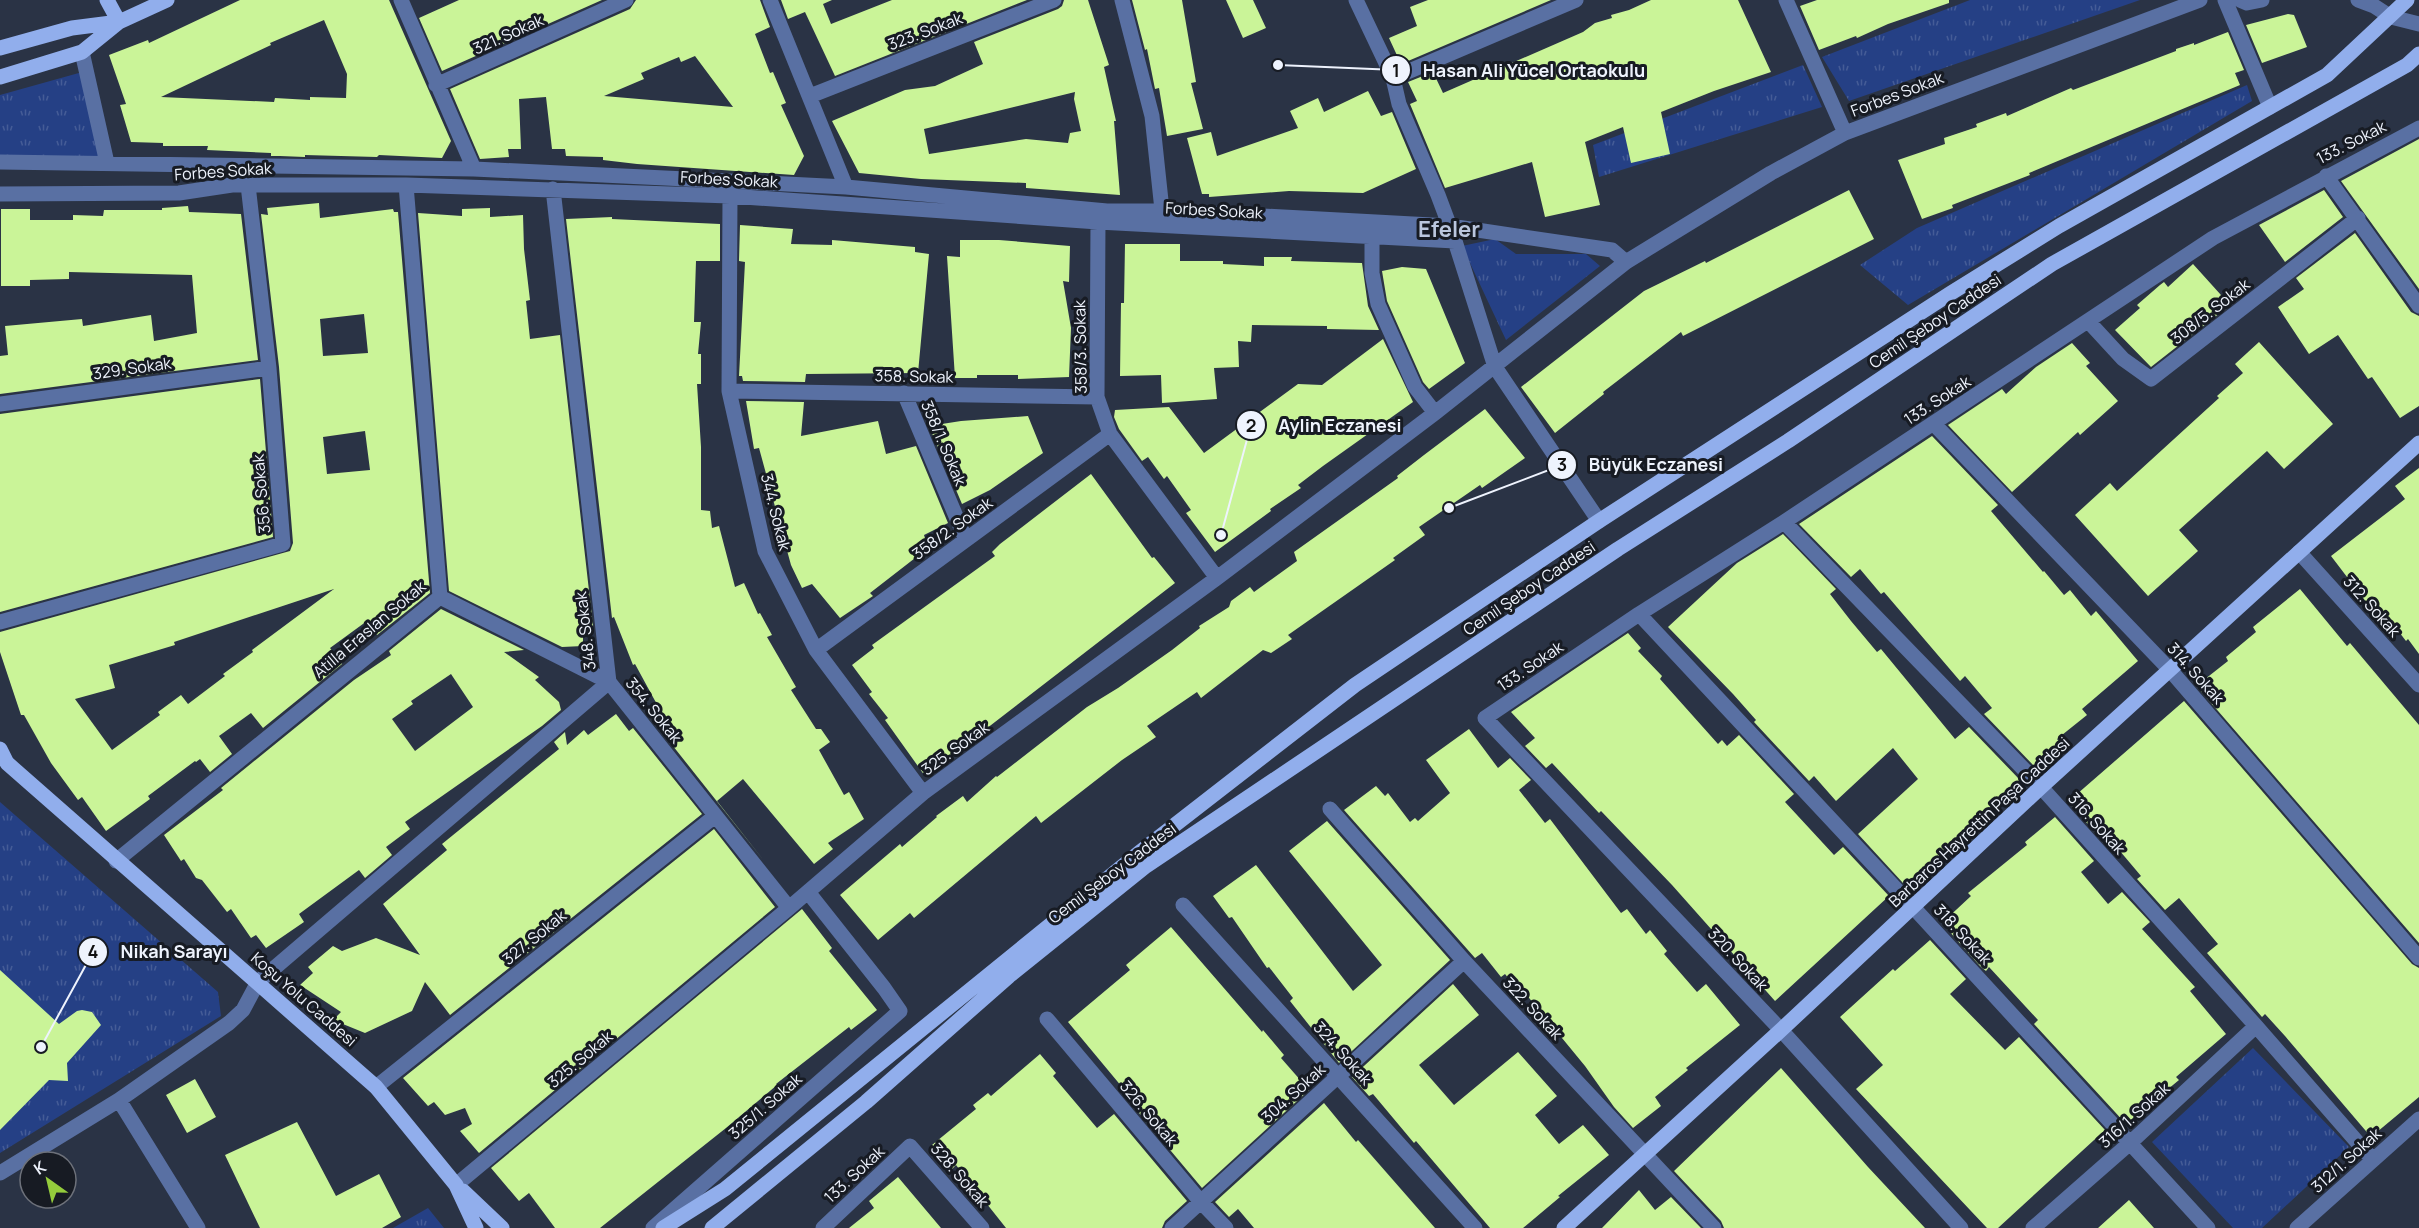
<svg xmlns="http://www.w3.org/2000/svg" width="2419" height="1228" font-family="Manrope,sans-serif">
<defs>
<pattern id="park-tufts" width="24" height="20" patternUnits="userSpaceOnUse" patternTransform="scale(1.5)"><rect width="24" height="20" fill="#254085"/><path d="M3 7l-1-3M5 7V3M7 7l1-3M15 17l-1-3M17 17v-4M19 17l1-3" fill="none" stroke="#455c97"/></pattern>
</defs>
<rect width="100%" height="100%" fill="#2a3345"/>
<!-- park -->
<path fill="url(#park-tufts)" d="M1970,0H2140L1849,101L1822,57Z
M1803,65L1822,107L1599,177L1593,145Z
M86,71L107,163L0,162V95Z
M2247,85L2252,101L1908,305L1860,265L1917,228Z
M1495,239L1516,254H1586L1600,266L1506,340L1462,246Z
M0,802L218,992L221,1016L0,1153Z
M2253,1048L2349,1147L2262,1228H2233L2152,1142Z
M428,1208L444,1228H393Z"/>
<!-- building -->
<path fill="#caf498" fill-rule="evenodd" d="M240,0H389L451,141L442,158L379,155L377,157L305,155V157L280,156H271V153L207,150L208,146H163V143L131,142L120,105L126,104L109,55L148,40L149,43ZM324,20L347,74L346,98L310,97V100L275,98L274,102L161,97L271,45L270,43Z
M459,0H602L442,71L419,18Z
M636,0H760L770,27L755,34L770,73L773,72L786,103L781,105L804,156L794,175L637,164L603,160V157L566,156L565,149H552L546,97L519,99L521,149H508L509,157L480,159L450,89L630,9ZM695,56L733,107L604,96L644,79L641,73L679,57L681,62Z
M781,0H832L823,4L831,24L892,0H1027L835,76L805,12L788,19Z
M1064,0H1088L1109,65L1104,67L1116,121H1114L1120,195L1026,188V183L921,179L859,173L832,121L905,90L935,86L983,64L974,42L1058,9L1062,6ZM1075,92L1074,99L1081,131L1070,133L1068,143L1026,139L929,154L924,129Z
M1132,0H1182L1196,82L1191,83L1203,129L1167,136L1159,88L1155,89L1147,49L1145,50Z
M1226,0H1253L1266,28L1243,38Z
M1428,0H1551L1401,64L1389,38L1417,26L1410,7Z
M1651,0H1738L1771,72L1714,91L1661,112L1670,154L1631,163L1623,127L1585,142L1600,205L1545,217L1532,162L1445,188L1410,104L1417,101L1408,82L1433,72L1443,93L1583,32L1595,23L1612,18L1611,15L1629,10Z
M1817,0H1949V3L1888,24L1857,38L1856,36L1819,50L1800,6Z
M2288,14L2294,15L2307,47L2262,63L2246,25Z
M2228,32L2244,70L2235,73L2240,85L2029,173L2030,175L1952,205L1953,208L1922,219L1898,160L1945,144L1944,138L1977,127L1976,124L2006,113L2007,116L2071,88L2073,90L2176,51V49L2194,43V45Z
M1368,91L1381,116L1392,112L1416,169L1363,193L1289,191L1209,197V194H1202L1187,138L1211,132L1217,156L1298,128L1290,111L1318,98L1324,112Z
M2419,139V289L2341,181Z
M1849,190L1874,239L1683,336L1681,332L1603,392L1604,394L1555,433L1521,387L1644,291L1705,261L1706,263Z
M2324,190L2343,217L2285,262L2259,225Z
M319,203L320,218L393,209L394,212H398L430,593L377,635L367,621L330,648L342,664L263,728L251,713L219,736L232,754L210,772L200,759L196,762L195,761L148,796L150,799L106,831L82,797L78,800L51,763L24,715H21L0,652V632L290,551L293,543L279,367L261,214L268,215L267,208ZM364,314L368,353L323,356L320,319ZM365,431L370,470L327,474L323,437ZM334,589L252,650L253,652L223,674L225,676L188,704L181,695L158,712L160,715L112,750L75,699L115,688L109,665L175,645L174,642Z
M188,206L189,212L241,214L258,360L0,394V356L8,355L5,326L82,319L83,326L151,315L154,341L197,333L192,275L69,272V279L30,280V286H1V209H30V220H73V215L103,216L104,210H162V208Z
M490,208V217L523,215L524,249L530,300L526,301L530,339L560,335L593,626L583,629V646L562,647L449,591L418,213L462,216V209Z
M612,217V219L720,224V261H696L694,322H701L698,354H701V384H697L701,447V510L710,511L712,528L719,526L735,587L744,583L758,614L760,613L772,635L767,637L796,687L791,690L816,729H821L830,742L819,750L844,795L849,792L864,819L828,843L833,849L814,864L743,779L717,801L776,876L650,717L660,710L635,664L633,665L614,617L612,618L566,219Z
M740,225L793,229L791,244L832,245V240L915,247V252L929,254L918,373L806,374L805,382L743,381L742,376H739L745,262L739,261Z
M2355,233L2411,312L2419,316V406L2400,418L2372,377L2368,379L2338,335L2309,354L2278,307L2304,289L2296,278Z
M960,240H999L1070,246L1069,282L1063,281L1071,328L1069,377L1018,379V375H977V378H955L947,256L960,257Z
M1125,244H1180V261H1223V264L1264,266V257H1292L1291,261L1362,263L1368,306L1379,330L1327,329V326L1252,325L1251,342L1238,341L1239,367L1214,368L1217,399L1162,403L1161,375L1120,376L1121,303H1124Z
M2193,264L2230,305L2151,367L2115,330L2140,308L2137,305L2160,285L2164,282L2168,287Z
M1402,267L1426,269L1465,363L1429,389L1423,382L1387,301L1382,271Z
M1383,339L1413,402L1323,466L1298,485L1301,488L1270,509L1271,511L1215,552L1186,513L1191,510L1167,476L1164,479L1148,457L1142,461L1119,429L1114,417L1115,410L1169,407L1204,453L1298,384L1322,385Z
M2259,342L2333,424L2284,469L2267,451L2179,530L2198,551L2148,596L2075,515L2110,483L2117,491L2219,398L2217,396L2243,373L2235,364Z
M2072,343L2090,363L2086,366L2118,401L2080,435L2078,432L2012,492L1948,425L2002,389L2006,394L2036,367Z
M260,379L273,537L0,612V414Z
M746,401L804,402L801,436L878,421L886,454L916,446L948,523L924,535L928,548L870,593L873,596L840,618L812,584L802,588L791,565L759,448L754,449Z
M1485,409L1525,458L1482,488L1480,485L1419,527L1425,535L1393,558L1395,560L1288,635L1292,639L1271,653L1263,650L1201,698L1197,692L1147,726L1156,737L1122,760L1041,823L1036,816L914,918L910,913L878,940L840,895L900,844L902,847L937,817L936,816L963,796L967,802L996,776L997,777L1087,707L1118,688L1172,650L1200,628L1199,626L1229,607L1231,601L1250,587L1254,592L1297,561L1294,552L1398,478L1397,476L1424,455Z
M1028,416L1043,453L990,490L962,504L929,426L961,421Z
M1932,436L1998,505L1991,511L2043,572L2044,571L2064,595L2070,590L2091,616L2096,611L2138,661L2082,709L2087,715L2057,739L2062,745L2035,767L1984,714L1992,708L1965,676L1960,681L1884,592L1881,594L1860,569L1851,577L1799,524Z
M2419,468V654L2408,639L2406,641L2379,606L2373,611L2331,556L2405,499L2395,486Z
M1091,474L1152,558L1154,557L1175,583L925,776L885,720L888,718L869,694L872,692L852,665L874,648L872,645L995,556L992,552L1000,544Z
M1783,534L1836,589L1830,594L1851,621L1877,652L1881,649L1955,739L1969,727L2020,780L1952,841L1956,845L1911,886L1906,880L1903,883L1858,834L1918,779L1893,748L1836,801L1814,776L1809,781L1754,722L1756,720L1733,694L1668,627L1737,563Z
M2300,589L2347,646L2350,643L2419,725V943L2199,689L2202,686L2200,683L2228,661L2226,657L2256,632L2253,627Z
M441,609L524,650L504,652L539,677L535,680L559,702L561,710L542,726L405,822L410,829L386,847L392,855L365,878L359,870L299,914L304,922L266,948L256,935L251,938L231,909L227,912L202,880L196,878L184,859L181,861L164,835L223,790L221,788L354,680L391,655L389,651ZM451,674L473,707L415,751L392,719L413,704L411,701Z
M1628,633L1641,648L1638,651L1662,676L1660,679L1718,744L1722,740L1727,746L1739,735L1794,794L1785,802L1834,855L1843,847L1889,896L1775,1001L1672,885L1601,811L1599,813L1552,763L1546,768L1525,746L1535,738L1511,712Z
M2184,701L2412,964L2419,968V1097L2371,1137L2285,1036L2265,1014L2262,1017L2207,953L2218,944L2179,898L2165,910L2137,879L2141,876L2114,844L2109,848L2070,804L2069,801Z
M616,714L629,731L633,728L702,814L450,1015L425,982L412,1011L365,1033L333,1020L341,1012L300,985L313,973L308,967L333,946L342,951L376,938L420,955L383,904L447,850L442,844L559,749L554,742L565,732L567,745L584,730L588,735Z
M1469,729L1498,768L1510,758L1531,780L1519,790L1545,823L1550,819L1621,913L1627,909L1646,934L1650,930L1667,951L1664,954L1697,992L1706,984L1740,1025L1686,1068L1688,1070L1655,1097L1661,1106L1633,1128L1614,1107L1585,1066L1525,993L1522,995L1505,974L1501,977L1482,953L1475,958L1344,810L1376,786L1385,796L1388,793L1410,822L1415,818L1418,821L1450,793L1426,760Z
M2055,817L2094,861L2081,872L2108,904L2122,892L2150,922L2142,929L2195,987L2190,991L2226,1034L2176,1077L2179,1080L2126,1124L2034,1024L2038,1020L1989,967L1986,971L1980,966L1942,923L1971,896L1968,893L2027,845L2025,842Z
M1327,821L1450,960L1339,1063L1290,1001L1293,998L1269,967L1267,968L1232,917L1229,918L1213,896L1256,865L1353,991L1382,965L1289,851Z
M714,829L775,907L479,1153L460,1131L472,1124L465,1108L445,1115L434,1102L428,1106L403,1078Z
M802,909L832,948L829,951L877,1010L851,1030L849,1027L776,1084L777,1085L726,1128L600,1228H555L529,1193L519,1201L491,1168Z
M1171,927L1262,1032L1263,1030L1284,1055L1281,1058L1309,1090L1202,1188L1129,1101L1132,1099L1068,1022L1130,970L1126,965Z
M1930,940L1966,979L1950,994L2005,1050L2019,1037L2105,1130L1998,1228H1987L1856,1089L1883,1065L1840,1017L1893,969L1895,971Z
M0,970L59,1024L77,1011L82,1010L92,1012L101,1025L67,1063L68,1081L49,1080L0,1130Z
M1453,984L1479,1015L1419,1065L1454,1105L1518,1052L1557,1096L1535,1115L1559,1144L1583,1125L1609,1155L1558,1196L1560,1197L1523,1228H1490L1416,1141L1414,1143L1373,1094L1369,1096L1352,1077Z
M1040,1054L1056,1073L1053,1076L1097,1128L1114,1114L1187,1201L1165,1221L1162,1228H1006L956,1165L952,1169L932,1145L976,1109L973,1105L988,1093L991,1096Z
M1781,1068L1868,1167L1925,1228H1724L1721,1221L1674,1171Z
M195,1079L216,1117L187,1133L166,1095Z
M1324,1103L1356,1142L1358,1140L1435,1228H1254L1238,1209L1229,1217L1215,1202Z
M297,1122L336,1196L379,1174L401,1217L382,1228H260L225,1155Z
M898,1177L941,1228H849L874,1208L869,1201Z
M1639,1190L1655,1210L1671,1197L1701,1228H1602Z
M2129,1200L2154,1228H2098Z"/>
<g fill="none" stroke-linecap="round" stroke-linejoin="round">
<!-- minor -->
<path stroke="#5970a3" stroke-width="15" d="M401,0L474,169
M770,0L846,187
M1122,0L1152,116L1162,210
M1356,0L1393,78L1399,104L1438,195L1453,235
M1786,0L1845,133
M2225,0L2270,107
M2240,0L2247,3L2262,0
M2358,0L2374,6L2391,17L2419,24
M82,52L107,163
M1393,78L1576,0
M436,85L626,0
M810,96L1054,0
M0,162L474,169L728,181L846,187L1107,211H1172L1450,226L1612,250L1626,262
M2326,176L2419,306
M406,185L440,597
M553,189L609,682
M0,194L179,193L232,185H406L730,196L1098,222L1455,241L1495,367L1599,521
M730,196L729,391L765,551L816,650L923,793
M1098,222L1097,397L1110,434L1217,578
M1372,237V273L1378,304L1415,387L1435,413
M2088,321L2123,359L2151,379L2358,218
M729,391L1097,397
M904,393L966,540
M0,404L269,368
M1934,424L2171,671L2419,958
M1784,522L2041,787L2256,1026L2372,1159
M2299,552L2419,685
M440,597L609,682L789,908
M1639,614L1913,907L2208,1228
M0,622L283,544L269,368L248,185
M816,650L1110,434
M1330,809L1464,961L1714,1228
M116,861L440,597
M1183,905L1475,1228
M1047,1019L1201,1202L1226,1228
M376,1087L715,816
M0,1173L119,1100
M456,1185L789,908L923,793L1217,578L1435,413L1626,262L1771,173L1845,133L2200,0
M198,1228L119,1100L229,1023L243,1010L258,982L609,682
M653,1228L900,1011L884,988L808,892
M823,1228L910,1146L982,1228
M1172,1228L1464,961
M1961,1228L1781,1030L1485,718L1639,614L1784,522L2213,238L2419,128
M2033,1228L2130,1143L2256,1026
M2297,1228L2419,1119"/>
<!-- major -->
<path stroke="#91aeec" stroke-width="15" d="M107,0L119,22
M0,48L72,28L119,22
M0,77L82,52L119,22L167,0
M0,749L7,763L376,1087L456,1185L476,1228
M463,1191L502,1228
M663,1228L725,1189L1140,852L1355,685L1599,521L1951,293L2059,226L2327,75L2407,0
M712,1228L866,1102L1009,976L1146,866L1618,549L1788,441L2052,264L2407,65L2419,54
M1564,1228L1781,1030L2041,787L2419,443"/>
</g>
<g text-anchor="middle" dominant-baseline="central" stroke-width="6" stroke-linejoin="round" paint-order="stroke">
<!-- street labels -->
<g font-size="16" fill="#eef3fd" stroke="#171b23">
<text transform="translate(925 31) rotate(-21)">323. Sokak</text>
<text transform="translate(508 34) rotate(-24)">321. Sokak</text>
<text transform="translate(1897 94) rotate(-21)">Forbes Sokak</text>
<text transform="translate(2351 142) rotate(-27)">133. Sokak</text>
<text transform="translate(223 171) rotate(-4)">Forbes Sokak</text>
<text transform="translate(729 179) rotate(3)">Forbes Sokak</text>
<text transform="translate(1214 210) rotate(3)">Forbes Sokak</text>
<text transform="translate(2210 311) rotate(-38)">308/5. Sokak</text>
<text transform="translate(1935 321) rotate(-34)">Cemil Şeboy Caddesi</text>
<text transform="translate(1080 347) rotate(-91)">358/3. Sokak</text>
<text transform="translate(132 368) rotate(-8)">329. Sokak</text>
<text transform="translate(914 376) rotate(1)">358. Sokak</text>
<text transform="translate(1937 400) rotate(-33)">133. Sokak</text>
<text transform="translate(944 443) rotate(67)">358/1. Sokak</text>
<text transform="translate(261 494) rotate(-95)">356. Sokak</text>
<text transform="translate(776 512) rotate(76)">344. Sokak</text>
<text transform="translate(952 528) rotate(-36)">358/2. Sokak</text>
<text transform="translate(1529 588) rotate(-34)">Cemil Şeboy Caddesi</text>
<text transform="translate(2372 606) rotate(48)">312. Sokak</text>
<text transform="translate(369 629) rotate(-40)">Atilla Eraslan Sokak</text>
<text transform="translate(585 631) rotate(-97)">348. Sokak</text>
<text transform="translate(1530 666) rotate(-34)">133. Sokak</text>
<text transform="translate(2196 673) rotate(48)">314. Sokak</text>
<text transform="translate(654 710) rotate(51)">354. Sokak</text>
<text transform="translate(955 748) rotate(-36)">325. Sokak</text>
<text transform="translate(1979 822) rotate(-43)">Barbaros Hayrettin Paşa Caddesi</text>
<text transform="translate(2097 823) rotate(48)">316. Sokak</text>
<text transform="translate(1112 873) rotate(-37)">Cemil Şeboy Caddesi</text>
<text transform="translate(1963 934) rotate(47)">318. Sokak</text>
<text transform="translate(534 937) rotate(-39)">327. Sokak</text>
<text transform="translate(1738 959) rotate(47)">320. Sokak</text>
<text transform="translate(304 999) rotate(41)">Koşu Yolu Caddesi</text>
<text transform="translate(1533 1008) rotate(47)">322. Sokak</text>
<text transform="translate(1343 1053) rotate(48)">324. Sokak</text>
<text transform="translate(580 1059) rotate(-40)">325. Sokak</text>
<text transform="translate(1293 1093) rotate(-42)">304. Sokak</text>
<text transform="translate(765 1106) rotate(-41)">325/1. Sokak</text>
<text transform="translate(1149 1113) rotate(50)">326. Sokak</text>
<text transform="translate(2134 1115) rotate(-42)">316/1. Sokak</text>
<text transform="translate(2346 1160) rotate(-42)">312/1. Sokak</text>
<text transform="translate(854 1174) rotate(-43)">133. Sokak</text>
<text transform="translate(960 1175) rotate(49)">328. Sokak</text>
</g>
<!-- district labels -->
<g font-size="22" font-weight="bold" fill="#bbc7de" stroke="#171b23">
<text x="1449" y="229">Efeler</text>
</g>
</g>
<!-- callouts -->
<path fill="none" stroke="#eef3fd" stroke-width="2" d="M1278 65L1396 70M1221 535L1251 425M1449 508L1562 465M41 1047L93 952"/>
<g fill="#eef3fd" stroke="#171b23" stroke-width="2">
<circle cx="1278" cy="65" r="6"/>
<circle cx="1221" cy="535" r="6"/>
<circle cx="1449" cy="508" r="6"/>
<circle cx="41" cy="1047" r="6"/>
<circle cx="1396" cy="70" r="15"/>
<circle cx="1251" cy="425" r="15"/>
<circle cx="1562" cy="465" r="15"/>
<circle cx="93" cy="952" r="15"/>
</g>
<g font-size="18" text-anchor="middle" font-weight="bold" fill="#111">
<text x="1396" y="77">1</text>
<text x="1251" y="432">2</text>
<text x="1562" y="471">3</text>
<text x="93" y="958">4</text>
</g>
<g font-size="18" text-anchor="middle" font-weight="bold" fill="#eef3fd" stroke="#171b23" stroke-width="6" stroke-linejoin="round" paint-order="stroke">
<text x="1534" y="77">Hasan Ali Yücel Ortaokulu</text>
<text x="1340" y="432">Aylin Eczanesi</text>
<text x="1656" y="471">Büyük Eczanesi</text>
<text x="174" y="958">Nikah Sarayı</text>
</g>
<!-- north arrow -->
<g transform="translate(48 1180) rotate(326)"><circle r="28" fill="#171b23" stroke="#6d717a" stroke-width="1.5"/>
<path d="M0-4.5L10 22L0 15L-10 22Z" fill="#94cc3c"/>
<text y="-9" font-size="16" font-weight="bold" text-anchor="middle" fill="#eef3fd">K</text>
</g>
</svg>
